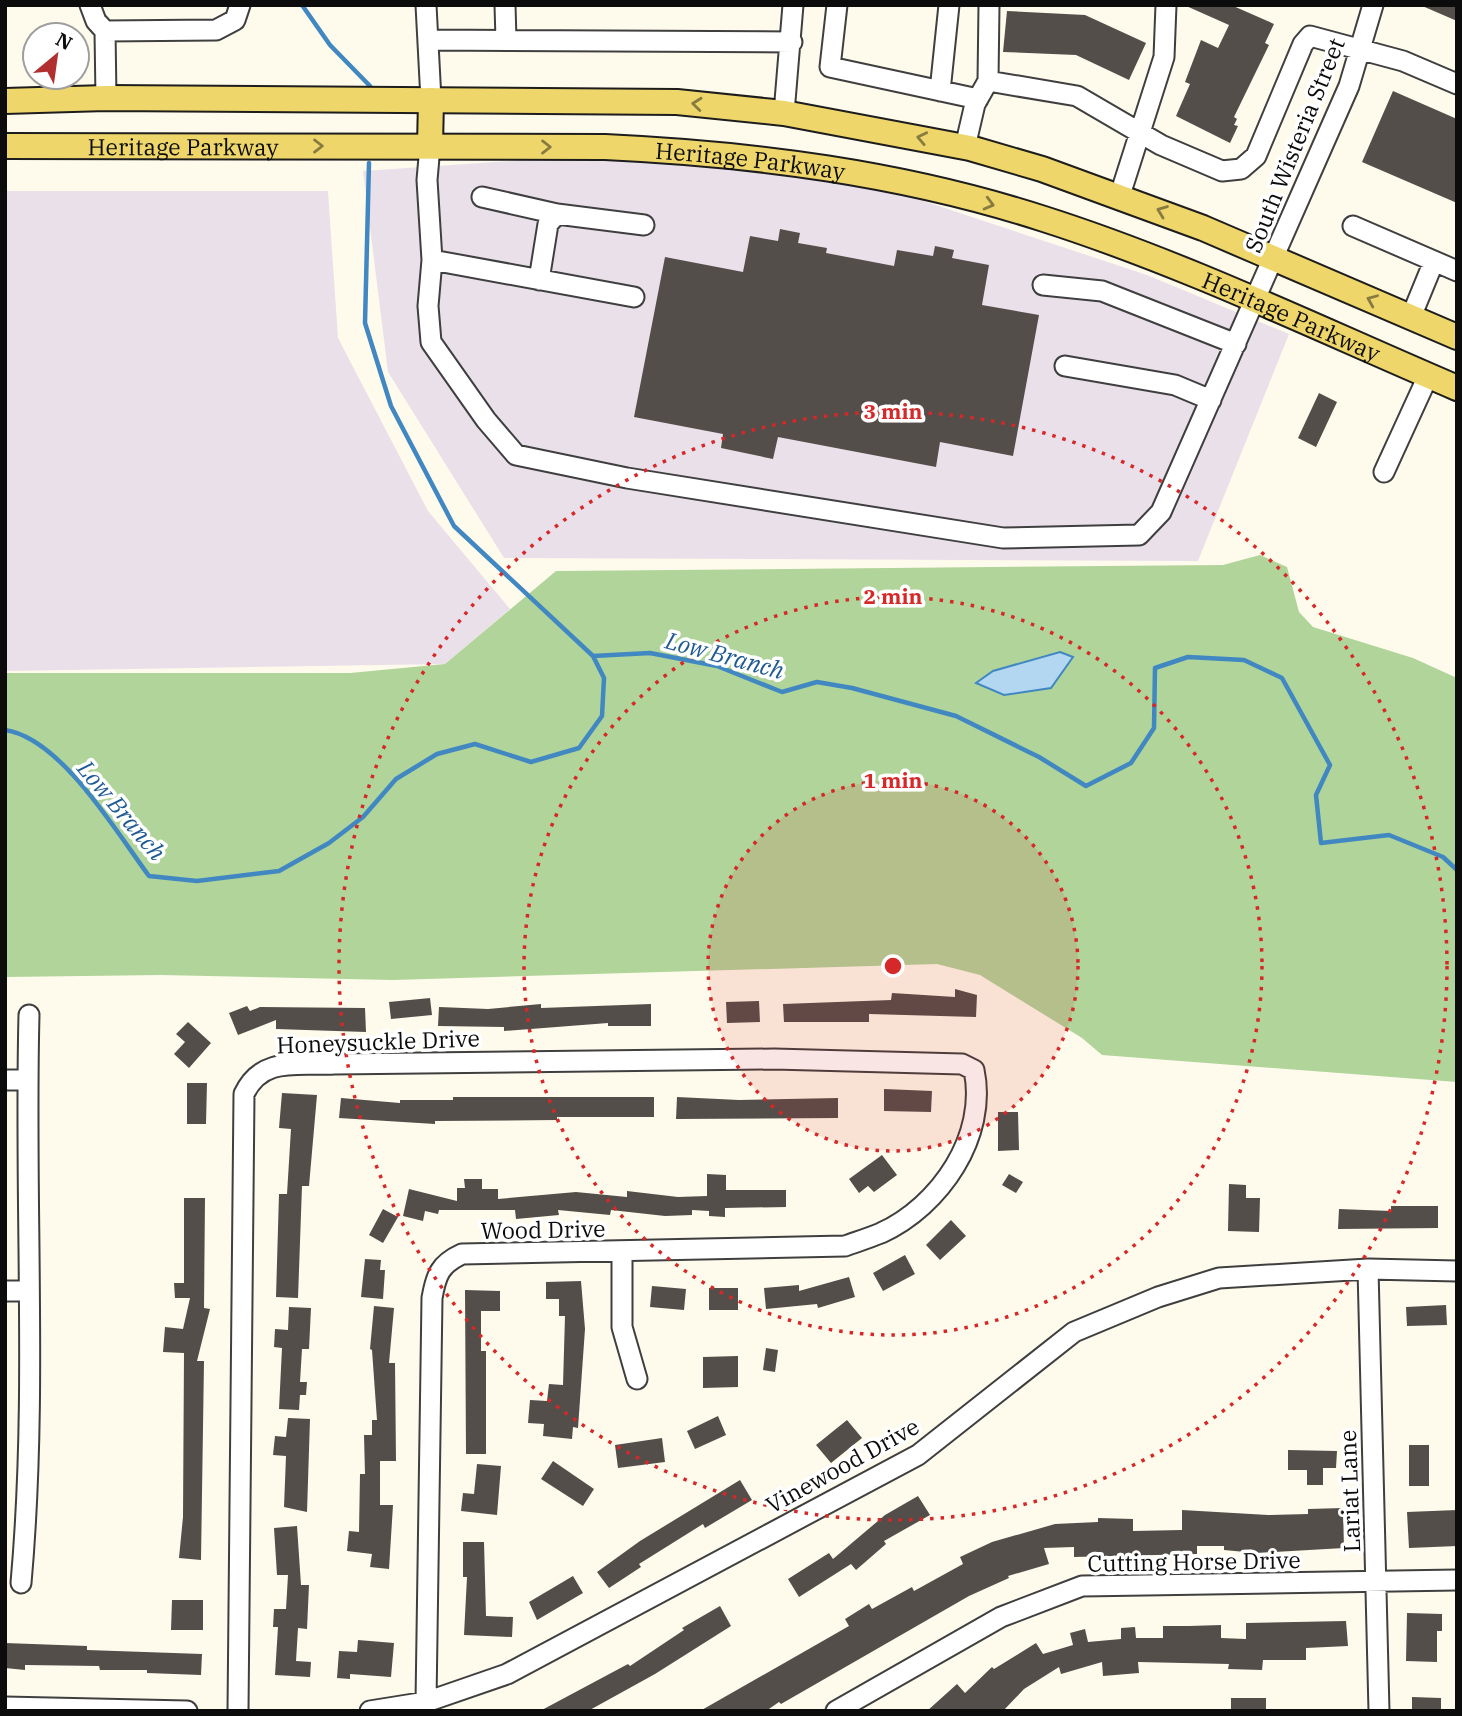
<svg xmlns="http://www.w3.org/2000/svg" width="1462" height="1716" font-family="'IBM Plex Serif',serif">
<rect width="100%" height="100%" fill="#fefbec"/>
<!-- industrial -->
<path fill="#eae0ea" d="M614,154L863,181L1147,275L1289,334L1198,561L504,558L388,372L363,171Z
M5,191H328L338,338L428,511L510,609L445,664L5,671Z"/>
<!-- forest -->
<path fill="#b0d499" d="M1260,555L1287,567L1299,612L1313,627L1413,658L1457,678V1082L1102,1055L1082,1038L980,975L937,964L393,980L161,975L5,977V673H350L445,664L556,571L1223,565Z"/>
<!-- water -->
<path fill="#b4d7f1" stroke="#4187c2" stroke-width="2" d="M1060,652L1073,657L1051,688L1004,695L976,683L993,671Z"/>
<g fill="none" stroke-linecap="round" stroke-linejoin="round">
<!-- stream -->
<path stroke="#4187c2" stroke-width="4.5" d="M302,5L330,45L370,86
M369,163L365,323L391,406L454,526L593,656
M5,730C61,738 117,833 149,876L197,881L279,871L329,843L363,817L396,779L437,754L475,744L531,762L579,748L602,716L604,678L593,656L650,653L717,666L782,692L817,682L852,688L956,716L1039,757L1086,786L1131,763L1154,728L1155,668L1188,657L1244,660L1282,678L1330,765L1316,795L1321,843L1389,835L1443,857L1457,870"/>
</g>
<!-- building -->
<path fill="#534e49" d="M1184,5H1231L1274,24L1265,43L1269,45L1234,117L1237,119L1234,125L1238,126L1230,143L1176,116L1190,84L1185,82L1201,40L1218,48L1229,25Z
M1420,5H1457V21Z
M1007,11L1085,15L1146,43L1129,80L1076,55L1003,52Z
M1393,91L1457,119V203L1362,162Z
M780,229L800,233L798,243L827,248L826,253L894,266L897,250L933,256L935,246L954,250L952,258L989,265L982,305L1039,315L1013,456L940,442L936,467L778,437L773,459L721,448L723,434L634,417L665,257L743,272L750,236L778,241Z
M1319,393L1337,402L1316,447L1298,438Z
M955,989L977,995L976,1017L869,1014V1022H784L783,1004L891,1000L892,993L955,997Z
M430,998L432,1015L391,1019L389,1002Z
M759,1001L760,1022L727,1023L726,1002Z
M541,1004V1008L651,1004V1026H608V1023L504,1031V1027L438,1026L439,1007L488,1009Z
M247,1006L250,1011L260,1007L365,1008L366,1032L276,1029V1020L238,1035L229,1013Z
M188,1022L211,1043L189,1068L174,1054L185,1042L176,1034Z
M187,1083H207L206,1124H187Z
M884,1089L932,1091L931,1112L884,1111Z
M282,1093L317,1095L309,1186H302L298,1298L276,1297L279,1194H287L291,1129L279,1128Z
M453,1097H654V1117H557V1120L435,1121V1124L339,1118L341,1098L400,1103V1100H453Z
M677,1097L739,1100L838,1098V1118L676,1119Z
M998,1112H1018L1019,1150L998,1151Z
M882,1155L897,1175L874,1192L868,1186L859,1193L849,1179Z
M707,1174L726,1175V1190H786V1207L725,1208V1217L709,1216V1211L692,1210V1215L665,1216L611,1210L610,1215L558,1210L559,1215L516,1219L515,1210H439L438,1214L425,1211L423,1221L403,1216L409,1189L457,1201V1188H465L464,1179H482V1189H498V1199L576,1192L627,1197V1191L678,1197L707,1196Z
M1009,1174L1023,1182L1016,1193L1002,1185Z
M1229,1184L1246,1185V1198H1260L1259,1232L1228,1231Z
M184,1198H205L204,1308L210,1309L197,1361H204L201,1560L179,1558L183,1517L184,1353L163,1352L165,1327L183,1329L190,1298H175L174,1283H184Z
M1391,1206H1438V1228L1338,1229L1339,1209L1391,1211Z
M383,1209L398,1217L383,1243L369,1235Z
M951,1220L966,1236L940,1260L926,1245Z
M905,1255L915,1274L883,1291L873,1273Z
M365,1259L381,1260L380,1270H385L383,1299L361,1297Z
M849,1277L855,1297L818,1308L817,1304L766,1309L764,1288L799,1285V1291Z
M581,1281L585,1329L578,1428L573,1427L572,1439L543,1436L544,1424L528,1423L530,1400L547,1401L549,1384L563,1385L565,1316H559V1299H546V1282Z
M652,1286L686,1289L684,1310L650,1307Z
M709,1288H738V1310H709Z
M465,1290L500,1291V1311H481V1351H486V1454H466Z
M1446,1305L1447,1325L1407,1326L1406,1307Z
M374,1306L394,1308L389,1363H395L396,1461H380V1505H393L389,1569L370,1567L372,1554L347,1551L349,1531L359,1532L360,1474H365L364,1435H372V1420H377L372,1350L370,1349Z
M289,1307L311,1308L309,1349H302L300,1382H307L306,1395H300L299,1410L279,1409L282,1348L274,1347L275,1329L288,1330Z
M766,1348L778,1350L775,1372L763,1370Z
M738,1356V1387L703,1388V1357Z
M718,1416L726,1435L695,1449L687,1431Z
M288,1418L310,1419L307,1512L284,1507L286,1456L273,1455L275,1436L286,1437Z
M847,1420L862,1438L831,1463L816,1445Z
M662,1438L665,1462L618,1468L615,1445Z
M1409,1445H1429V1486H1409Z
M1288,1450L1337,1451L1336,1468H1323V1485H1307V1470H1288Z
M553,1461L594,1489L583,1506L541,1479Z
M477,1464L501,1466L497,1515L461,1511L463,1493L474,1494Z
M740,1480L752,1500L705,1528L703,1524L639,1564L641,1567L609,1588L597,1572L640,1541Z
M918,1496L930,1515L884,1541L886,1544L856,1570L851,1564L799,1597L788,1579L829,1553L833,1559L885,1515Z
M1343,1508L1344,1548L1256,1553L1224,1550V1546H1197V1554L1074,1557V1547L1044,1548L1049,1564L1008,1576L1009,1578L969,1596L781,1704L779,1702L766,1711H700L849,1626L845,1619L869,1604L872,1609L912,1587L914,1591L963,1564L960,1557L992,1542L1055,1524L1098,1522V1518L1133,1519V1531L1182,1530V1510L1268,1515L1308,1514V1509Z
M1457,1510V1546L1409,1548L1407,1512Z
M297,1526L301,1585H309L307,1629L298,1628L296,1661L311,1662L310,1677L275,1675L278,1627H273L274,1609H286L288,1575H277L274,1528Z
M463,1542H484L486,1616L513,1617L512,1637L464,1635L467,1577H463Z
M573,1576L583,1593L537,1620L529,1602Z
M172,1600H203V1630H171Z
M720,1606L731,1626L655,1674L588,1711H540L628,1664L630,1666L684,1630L682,1628Z
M1407,1613L1442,1614V1631H1437V1662L1406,1661Z
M1346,1621L1348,1646L1306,1648V1660H1263L1262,1670L1228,1669L1229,1664L1138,1662L1139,1673L1103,1676L1102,1662L1061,1674L1059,1667L1024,1689L1003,1711H927L957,1684L965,1693L992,1667L994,1669L1036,1643L1043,1654L1073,1645L1070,1633L1085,1629L1088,1642L1121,1639V1628L1135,1627L1136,1638H1163V1626H1189L1221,1625V1638L1246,1639V1623Z
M358,1640L394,1643L391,1677L350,1674V1679L337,1678L339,1651L357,1652Z
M5,1643L87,1646V1650L202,1654L201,1675L147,1673V1670H100L99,1666L25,1665V1670L5,1668Z
M1412,1697L1441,1698V1711H1412Z
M1231,1698H1266V1711H1231Z"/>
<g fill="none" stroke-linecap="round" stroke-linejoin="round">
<defs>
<path id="minor" d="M90,5L96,21L105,31L106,98
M426,5L431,100
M505,5L506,40
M837,5L830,67L978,99
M105,31L216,30L235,20L240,5
M428,40L792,42
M988,81L1077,96L1161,145L1222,171L1241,169L1256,156L1303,44L1310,36L1403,61L1457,84
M940,91L949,5
M784,113L793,5
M430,146L427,180L432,260L428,306L431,342L486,420L516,455L627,478L1003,538L1139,535L1161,512L1349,86L1373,5
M965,147L975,104L988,81L989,5
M1120,195L1164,57L1166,5
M482,197L557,214
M1353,226L1457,271
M432,260L634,297
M539,280L548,224L557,214L644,225
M1043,285L1102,291L1236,344
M1411,317L1434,261
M1065,366L1175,385L1211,400
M1384,472L1428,376
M5,1080H28
M622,1252V1327L637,1379
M1368,1269L1379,1711
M5,1291H29
M21,1583C38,1394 24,1204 29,1015
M5,1707L187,1711
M238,1711L244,1094C262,1056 297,1066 334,1064L774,1059L962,1064L974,1070C988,1136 940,1206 881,1233C869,1238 856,1242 845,1246L462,1254C440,1264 436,1275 432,1298L426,1702
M370,1711L426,1702L507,1674L918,1455L1074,1332L1158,1297L1219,1278L1368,1269L1457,1271
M836,1711L1001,1617L1082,1586L1457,1580"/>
<g id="major">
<path d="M5,101L106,98L677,102L784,113L970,148L1042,169L1203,228L1457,337"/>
<path id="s1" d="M5,146L605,147C754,154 902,173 1044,219C1185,264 1321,330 1457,388"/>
<path d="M430,146L431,100"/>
</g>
</defs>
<!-- minor casing -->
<use href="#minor" stroke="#3f3f3f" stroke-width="23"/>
<!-- major casing -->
<use href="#major" stroke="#1d1d1d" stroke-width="28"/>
<!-- minor -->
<use href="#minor" stroke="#fff" stroke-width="19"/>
<!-- major -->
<use href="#major" stroke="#eed66b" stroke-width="24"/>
</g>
<!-- one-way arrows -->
<defs><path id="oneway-chevron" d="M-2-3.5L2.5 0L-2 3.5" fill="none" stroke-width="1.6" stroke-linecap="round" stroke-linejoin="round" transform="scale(1.75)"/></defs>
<g stroke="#887b40">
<use href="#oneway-chevron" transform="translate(697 104) rotate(-174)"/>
<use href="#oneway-chevron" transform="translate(922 138) rotate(-168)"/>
<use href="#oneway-chevron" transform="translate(318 146)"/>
<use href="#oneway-chevron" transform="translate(546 147)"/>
<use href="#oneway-chevron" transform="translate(989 204) rotate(15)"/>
<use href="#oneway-chevron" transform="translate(1162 211) rotate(-159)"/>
<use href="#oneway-chevron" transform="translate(1372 300) rotate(-157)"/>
</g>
<!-- distance rings -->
<circle cx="893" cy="966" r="185" fill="#d62828" fill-opacity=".12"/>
<g fill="none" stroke="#d62828" stroke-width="3.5" stroke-dasharray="3.5 7">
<circle cx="893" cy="966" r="185"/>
<circle cx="893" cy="966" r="369"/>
<circle cx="893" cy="966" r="554"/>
</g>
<g text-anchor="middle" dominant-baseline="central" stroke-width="7" stroke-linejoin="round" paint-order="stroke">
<!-- street labels -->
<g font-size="23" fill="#0c0c0c" stroke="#fff">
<text transform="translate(1294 145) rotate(-68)">South Wisteria Street</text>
<text stroke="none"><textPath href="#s1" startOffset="178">Heritage Parkway</textPath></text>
<text stroke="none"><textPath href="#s1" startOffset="746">Heritage Parkway</textPath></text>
<text stroke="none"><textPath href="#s1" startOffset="1312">Heritage Parkway</textPath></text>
<text transform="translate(378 1041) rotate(-2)">Honeysuckle Drive</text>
<text transform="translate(543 1229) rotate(-1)">Wood Drive</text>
<text transform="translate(842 1465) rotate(-29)">Vinewood Drive</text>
<text transform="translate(1349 1491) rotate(-92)">Lariat Lane</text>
<text transform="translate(1194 1561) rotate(-1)">Cutting Horse Drive</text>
</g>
<!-- water labels -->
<g font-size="24" font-style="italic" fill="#1f5a93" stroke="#fff">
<text transform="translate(725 655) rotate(15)">Low Branch</text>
<text transform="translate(122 810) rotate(50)">Low Branch</text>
</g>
</g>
<circle cx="893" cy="966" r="10" fill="#d62828" stroke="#fff" stroke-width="3.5"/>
<g font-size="21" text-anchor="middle" font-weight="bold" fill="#d62828" stroke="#fff" stroke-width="7" stroke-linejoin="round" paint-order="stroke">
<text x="893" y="419">3 min</text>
<text x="893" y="604">2 min</text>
<text x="893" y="788">1 min</text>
</g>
<!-- border -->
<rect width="1462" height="1716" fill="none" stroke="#0c0c0c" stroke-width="14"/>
<!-- north arrow -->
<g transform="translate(56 56) rotate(29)"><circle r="33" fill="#ffffff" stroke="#9e9e9e" stroke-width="2"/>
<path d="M0-5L12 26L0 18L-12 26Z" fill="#b1302f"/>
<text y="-10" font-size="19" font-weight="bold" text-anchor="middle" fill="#0c0c0c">N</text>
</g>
</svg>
